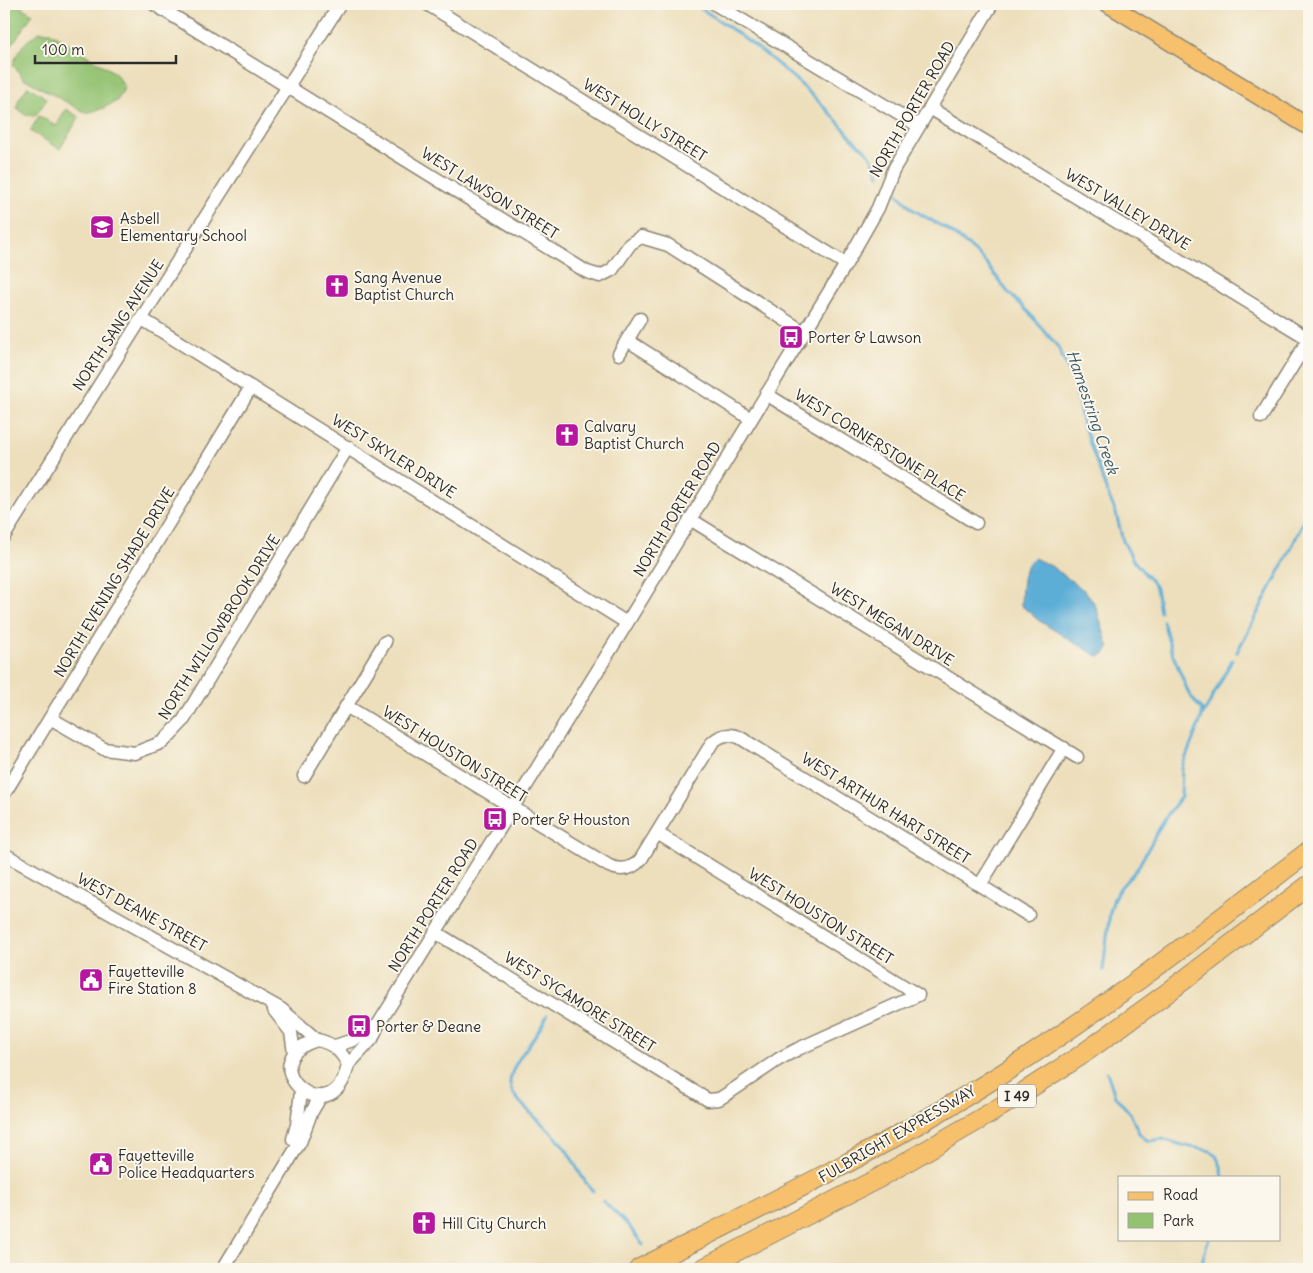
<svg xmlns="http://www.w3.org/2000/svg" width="1313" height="1273" font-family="Delius,sans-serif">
<rect width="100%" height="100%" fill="#fbf7ec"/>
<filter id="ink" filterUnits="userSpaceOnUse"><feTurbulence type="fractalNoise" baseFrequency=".02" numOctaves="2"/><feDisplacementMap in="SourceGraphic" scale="10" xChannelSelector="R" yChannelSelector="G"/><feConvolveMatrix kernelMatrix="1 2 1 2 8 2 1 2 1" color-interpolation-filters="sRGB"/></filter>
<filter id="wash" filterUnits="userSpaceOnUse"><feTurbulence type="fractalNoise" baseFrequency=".0096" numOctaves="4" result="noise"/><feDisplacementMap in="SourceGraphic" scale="20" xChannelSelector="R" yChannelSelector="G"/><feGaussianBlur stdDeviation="1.12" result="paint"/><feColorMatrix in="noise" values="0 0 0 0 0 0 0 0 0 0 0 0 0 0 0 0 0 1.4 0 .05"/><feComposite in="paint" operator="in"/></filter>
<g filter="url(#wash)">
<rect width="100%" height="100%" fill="#eddfbc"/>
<!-- green -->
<path fill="#93c271" stroke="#5f764e" d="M4,4H16L33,14L4,56Z
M39,32H50L115,73L125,87L117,101L101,109L86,113L23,78L13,65C18,50 25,41 39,32Z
M28,86L46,98V101L35,116L25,115L17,108L18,101Z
M66,109L79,117L60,149L30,131L39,116L56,126Z"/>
<!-- water -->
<path fill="#5daed7" stroke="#446c81" d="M1034,558L1051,566L1085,591L1095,604L1109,648L1105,654L1098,656L1073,642L1038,620L1021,605C1022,592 1021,566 1034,558Z"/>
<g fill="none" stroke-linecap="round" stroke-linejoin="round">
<!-- stream -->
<path stroke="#5daed7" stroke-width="3" d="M694,4C754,42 806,83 852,138C857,144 864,148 869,154C873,160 876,168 879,175
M892,188L912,209L948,230L969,246L986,263L1007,291L1029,313L1058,347L1075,386L1082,421L1107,492L1116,513L1123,541L1133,560L1152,582L1156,588L1160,612
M1237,652L1286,559L1309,510
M1203,715L1232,660
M1103,970L1110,912L1114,898L1120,888L1137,869L1165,818L1181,797L1182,767L1202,717V710L1189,694L1171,650L1163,621
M547,1015C539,1037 512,1059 510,1082C508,1097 543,1123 553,1134C561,1142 567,1150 572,1159C578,1169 583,1182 593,1191
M1107,1072L1115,1096L1130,1113L1139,1133L1145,1139L1150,1141L1162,1139L1186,1146L1211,1151L1215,1154L1221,1166L1223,1177
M603,1201L629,1226L643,1245
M1203,1269V1258L1209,1239"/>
</g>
</g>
<g filter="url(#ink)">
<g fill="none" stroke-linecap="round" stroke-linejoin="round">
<defs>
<path id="minor" d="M154,4L587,272L600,276L612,270L630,244L641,237L668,245L804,332
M427,4L846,264
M715,4L919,126
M930,108L1309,339L1261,417
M142,319L627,623
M640,319L627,340L751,419
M619,354L627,340
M766,394L976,523
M690,519L1077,757
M4,536L340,4
M346,706L609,866C621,871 632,870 641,859L712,743C720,735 728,733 739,737L1028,915
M50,718L104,749L135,753L163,742L183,721L348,447
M304,776L385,642
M4,794L251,387
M657,833L918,995
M4,854L281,1009L317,1040
M980,885L1064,748
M435,932L708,1100L719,1099L727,1094L779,1059L798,1049L918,995
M274,1010L291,1032L294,1053
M317,1040C332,1043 341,1050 348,1065C332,1139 246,1061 317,1040Z
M335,1046L353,1040L378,1025
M348,1065L372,1039L378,1025L627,623L846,264L878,208L893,170L992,4
M293,1139L297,1125L301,1091
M223,1269L300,1142L311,1113L321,1096"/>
<path id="major" d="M1108,4L1309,127"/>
<path id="highway" d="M639,1269C760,1208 882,1149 997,1077C1106,1008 1207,929 1309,851
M702,1269L879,1178L994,1111L1077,1058L1163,996L1309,885"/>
</defs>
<!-- minor casing -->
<use href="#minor" stroke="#8c8574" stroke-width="15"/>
<!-- major casing -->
<use href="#major" stroke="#8c8574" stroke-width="19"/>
<!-- highway casing -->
<use href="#highway" stroke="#8c8574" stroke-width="21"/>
<!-- minor -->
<use href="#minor" stroke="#fff" stroke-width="12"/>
<!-- major -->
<use href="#major" stroke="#f7c06c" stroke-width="16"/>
<!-- highway -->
<use href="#highway" stroke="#f7c06c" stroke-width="19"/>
</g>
</g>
<!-- icons -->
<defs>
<symbol id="school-square" viewBox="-11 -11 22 22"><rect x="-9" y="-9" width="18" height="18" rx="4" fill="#b5179e" stroke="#fbf7ec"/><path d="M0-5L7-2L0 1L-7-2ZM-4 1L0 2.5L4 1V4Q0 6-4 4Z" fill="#fff"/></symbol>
<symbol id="church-square" viewBox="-11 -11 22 22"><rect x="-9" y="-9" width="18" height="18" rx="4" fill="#b5179e" stroke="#fbf7ec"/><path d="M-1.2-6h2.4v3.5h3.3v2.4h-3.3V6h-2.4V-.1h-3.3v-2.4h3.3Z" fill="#fff"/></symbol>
<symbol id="bus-square" viewBox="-11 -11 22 22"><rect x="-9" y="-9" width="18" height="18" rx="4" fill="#b5179e" stroke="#fbf7ec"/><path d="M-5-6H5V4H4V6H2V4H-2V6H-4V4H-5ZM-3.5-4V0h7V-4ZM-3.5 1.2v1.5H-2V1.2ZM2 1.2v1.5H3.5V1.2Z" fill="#fff"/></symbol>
<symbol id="civic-square" viewBox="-11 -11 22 22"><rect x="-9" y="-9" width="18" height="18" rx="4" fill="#b5179e" stroke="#fbf7ec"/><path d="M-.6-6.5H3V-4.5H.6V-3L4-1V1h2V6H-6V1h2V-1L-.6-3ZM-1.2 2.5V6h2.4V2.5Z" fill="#fff"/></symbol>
</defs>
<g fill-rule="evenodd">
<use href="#school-square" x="88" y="213" width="28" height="28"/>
<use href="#church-square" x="323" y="272" width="28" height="28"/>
<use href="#bus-square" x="777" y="323" width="28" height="28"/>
<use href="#church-square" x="553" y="421" width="28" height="28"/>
<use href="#bus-square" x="481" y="805" width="28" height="28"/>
<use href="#civic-square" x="77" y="966" width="28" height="28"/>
<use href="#bus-square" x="345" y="1012" width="28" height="28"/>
<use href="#civic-square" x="87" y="1150" width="28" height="28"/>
<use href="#church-square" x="410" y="1209" width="28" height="28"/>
</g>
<g text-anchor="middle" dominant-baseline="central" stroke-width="4" stroke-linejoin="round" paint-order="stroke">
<!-- shield labels -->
<rect fill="#fbf7ec" stroke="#696865" stroke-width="1" x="998" y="1084.5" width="38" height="23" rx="4"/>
<g font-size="14" font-weight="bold" fill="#2b2b2b">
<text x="1017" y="1096">I 49</text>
</g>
<!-- street labels -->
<g font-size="15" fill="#2b2b2b" stroke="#fbf7ec">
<text transform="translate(912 109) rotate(-60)">NORTH PORTER ROAD</text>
<text transform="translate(645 120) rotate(32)">WEST HOLLY STREET</text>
<text transform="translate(490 193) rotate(32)">WEST LAWSON STREET</text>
<text transform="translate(1128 209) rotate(31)">WEST VALLEY DRIVE</text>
<text transform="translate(118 325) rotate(-57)">NORTH SANG AVENUE</text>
<text transform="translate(880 445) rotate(32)">WEST CORNERSTONE PLACE</text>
<text transform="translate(394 456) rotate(32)">WEST SKYLER DRIVE</text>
<text transform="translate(677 509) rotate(-59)">NORTH PORTER ROAD</text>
<text transform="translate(114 582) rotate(-59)">NORTH EVENING SHADE DRIVE</text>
<text transform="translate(892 624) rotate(32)">WEST MEGAN DRIVE</text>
<text transform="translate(219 627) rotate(-58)">NORTH WILLOWBROOK DRIVE</text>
<text transform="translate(455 754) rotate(32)">WEST HOUSTON STREET</text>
<text transform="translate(886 808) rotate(32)">WEST ARTHUR HART STREET</text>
<text transform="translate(433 905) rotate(-58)">NORTH PORTER ROAD</text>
<text transform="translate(142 912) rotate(29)">WEST DEANE STREET</text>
<text transform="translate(821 916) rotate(32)">WEST HOUSTON STREET</text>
<text transform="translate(580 1002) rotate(32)">WEST SYCAMORE STREET</text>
<text transform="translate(897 1134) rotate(-30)">FULBRIGHT EXPRESSWAY</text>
</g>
<!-- poi labels -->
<g font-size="15" fill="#2b2b2b" stroke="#fbf7ec" text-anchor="start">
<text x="120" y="218">Asbell<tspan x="120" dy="17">Elementary School</tspan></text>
<text x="354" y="277">Sang Avenue<tspan x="354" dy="17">Baptist Church</tspan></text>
<text x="808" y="337">Porter &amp; Lawson</text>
<text x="584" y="426">Calvary<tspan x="584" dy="17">Baptist Church</tspan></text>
<text x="512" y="819">Porter &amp; Houston</text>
<text x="108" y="971">Fayetteville<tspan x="108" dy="17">Fire Station 8</tspan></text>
<text x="376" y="1026">Porter &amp; Deane</text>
<text x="118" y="1155">Fayetteville<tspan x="118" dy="17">Police Headquarters</tspan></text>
<text x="442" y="1223">Hill City Church</text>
</g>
<!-- water labels -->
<g font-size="16" font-style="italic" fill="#3c5967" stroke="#fbf7ec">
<text transform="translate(1093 412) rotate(71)">Hamestring Creek</text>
</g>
</g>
<!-- margin -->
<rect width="1313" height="1273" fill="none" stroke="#fbf7ec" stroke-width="20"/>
<!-- legend -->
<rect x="1118" y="1176" width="162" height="65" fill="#fbf7ec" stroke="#a8a59f"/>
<rect x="1128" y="1192" width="25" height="8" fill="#f7c06c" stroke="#a8a59f"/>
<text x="1163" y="1200" font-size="15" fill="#2b2b2b">Road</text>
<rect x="1128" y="1213" width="25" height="15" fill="#93c271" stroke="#a8a59f"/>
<text x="1163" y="1226" font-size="15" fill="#2b2b2b">Park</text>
<!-- scale -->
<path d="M35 55v8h141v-8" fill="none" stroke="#2b2b2b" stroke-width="2.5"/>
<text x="42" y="55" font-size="15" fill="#2b2b2b" stroke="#fbf7ec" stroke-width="4" paint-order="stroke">100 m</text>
</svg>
